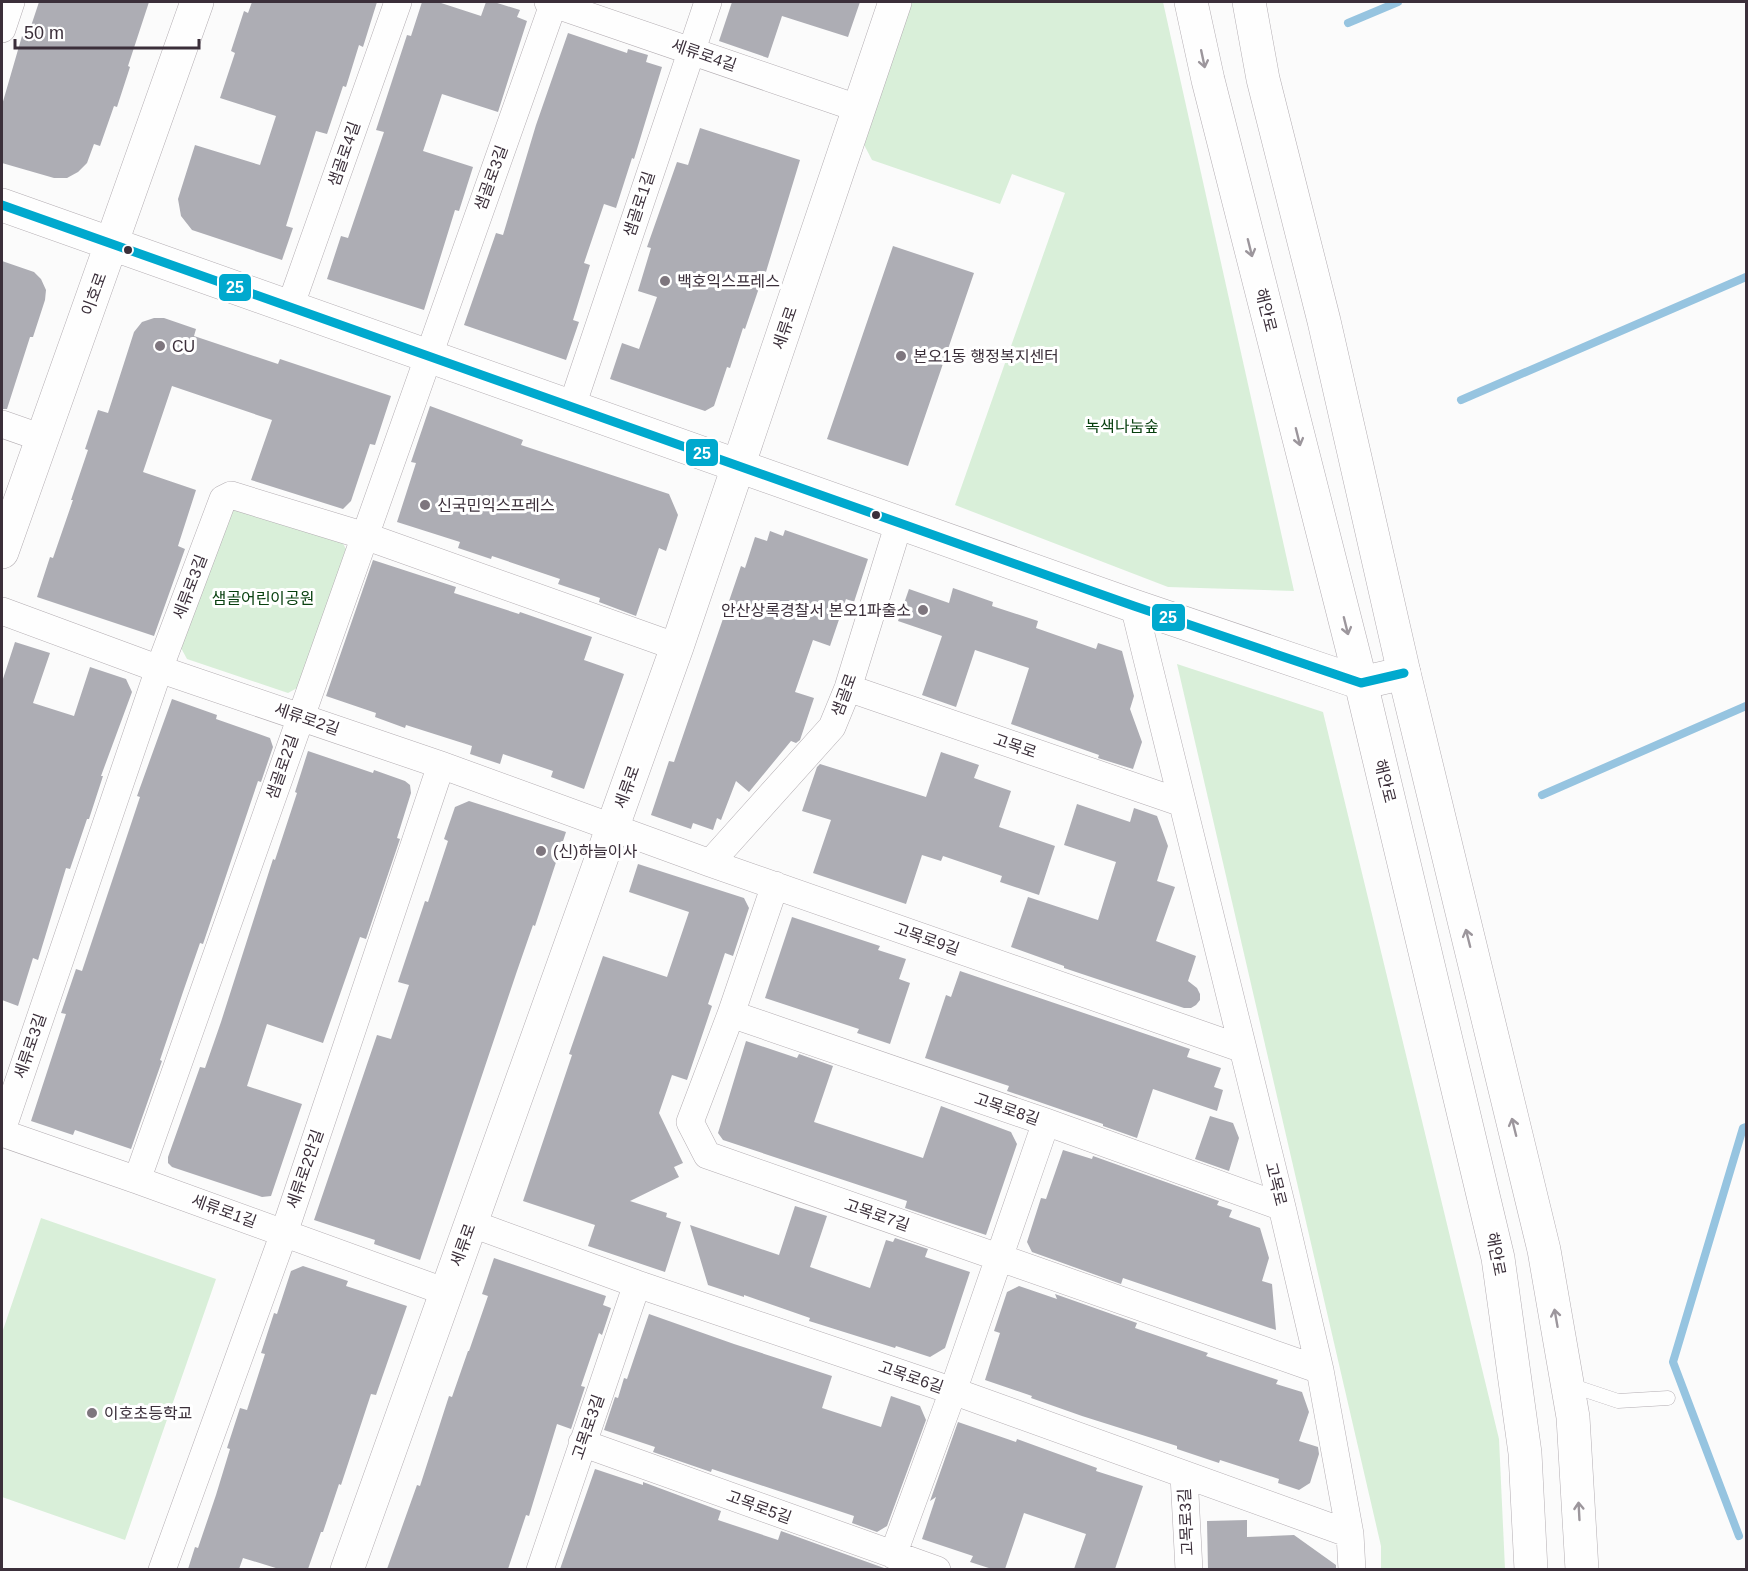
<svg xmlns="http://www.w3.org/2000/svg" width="1748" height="1571" font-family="Arial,'Noto Sans KR',sans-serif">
<rect width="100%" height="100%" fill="#fbfbfb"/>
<!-- green -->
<path fill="#d9efd9" d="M907,2H1163L1294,591L1168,587L955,505L1065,193L1012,174L1000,204L872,160L861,139Z
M239,504L340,538L346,549L299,687L288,693L187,659L181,648L227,510Z
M1177,664L1323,712L1499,1439L1505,1569H1381V1546Z
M41,1218L216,1279L125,1540L2,1497V1333Z"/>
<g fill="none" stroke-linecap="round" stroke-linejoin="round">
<!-- stream -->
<path stroke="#96c4e0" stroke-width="8" d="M1348,23L1398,2
M1461,400L1746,277
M1542,795L1746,706
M1739,1536L1673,1362L1743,1128L1746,1127"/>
</g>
<!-- building -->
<path fill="#adadb4" d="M39,2H149L128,66L130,67L117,107L114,106L100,146L94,144L87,163L78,172L67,178H54L2,163V105L22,36L27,38Z
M252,2H377L363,47L359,45L346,87L343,86L327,134L316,131L286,226L293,228L282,260L192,230L181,216L178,199L195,145L260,165L276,116L220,98L235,53L231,51L244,11L248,13Z
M422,2H438L481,16L486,2H494L520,10L517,17L527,21L498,112L442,94L423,151L473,167L459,211L455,210L424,310L327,279L341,236L348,238L384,132L376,130L407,35L411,36Z
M732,2H860L848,37L782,16L768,58L719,41Z
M568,33L627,53L628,49L648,55L646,62L662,67L634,159L632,158L616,208L604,204L584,263L590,265L573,320L579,322L566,360L464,325L496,233L503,235L536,125Z
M700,128L800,160L762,285H760L745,329L743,328L730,368L727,367L714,406L705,411L610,379L622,343L639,349L657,297L638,291L651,248L647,247L677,162L688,165Z
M893,246L974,273L908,466L827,439Z
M2,261L34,272L41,279L46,290L45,300L33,337H30L7,409H2Z
M154,318H164L196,329L194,336L278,364L280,359L391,396L375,445L370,444L351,501L343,509L251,480L272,420L172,386L143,472L196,490L178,546L185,549L154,636L37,597L50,557L53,558L73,500H71L88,450L85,449L98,410L108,413L134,332L142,322Z
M430,406L523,440L521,445L669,494L678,515L666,551L659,548L636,616L599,602L600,598L558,584L560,579L492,556L491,559L458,548L460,542L397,522L416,463L411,462Z
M785,530L868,559L854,602L846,599L830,646L813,640L795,692L814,698L800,740L796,743L791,741L749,792L736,781L721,820L717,818L713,830L693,823L691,829L651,815L669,761L674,762L741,566L745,568L755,537L767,541L770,531L783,536Z
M373,560L456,587L454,593L519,614L520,612L592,637L584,660L624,674L584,789L551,777L553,771L503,754L500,764L470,754L472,746L406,725L405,728L375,717L376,713L326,696Z
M953,588L993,602L992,606L1038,621L1036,628L1096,649L1098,643L1122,651L1134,696L1130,709L1142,742L1133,769L1098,758L1099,755L1011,724L1029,668L975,650L956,707L922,695L942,636L898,621L909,589L949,603Z
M15,642L50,653L33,703L74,716L90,667L126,679L132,692L101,776H103L89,819H87L70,869L66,868L38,960L33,958L18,1006L2,1000V682Z
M172,699L217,715L216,719L270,738L273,747L261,782L258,781L203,944L200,943L184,989L160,1060L162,1061L131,1149L75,1130L73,1135L31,1121L66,1014L61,1013L76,969L82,971L140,797L137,796Z
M308,751L373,773L374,770L405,781L410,785L411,793L397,838L400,839L366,939L360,937L323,1043L267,1024L247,1086L302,1104L271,1196L262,1197L172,1167L168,1163V1157L200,1067L205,1068L221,1022L273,859L275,860L297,793L295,792Z
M941,752L979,765L974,778L1011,791L999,827L1055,846L1039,895L1000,882L1002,876L943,856L941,861L922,855L906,904L813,873L831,820L802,811L817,767L820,764L926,797Z
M469,801L566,832L535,926L533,925L517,971L420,1260L374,1244L375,1240L314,1220L377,1035L391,1039L409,985L398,982L425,901L428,902L448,841L444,839L455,807Z
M1077,804L1130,822L1134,808L1157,816L1168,846L1157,881L1175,887L1156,941L1196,956L1188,981L1197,988L1200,994V1000L1196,1005L1191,1008H1184L1064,968V966L1011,947L1028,897L1098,920L1116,862L1064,845Z
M638,864L744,898L749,908L733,956L725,953L708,1004L712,1006L687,1080L672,1075L659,1113L683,1163L674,1167L679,1177L630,1201L667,1213L666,1217L681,1222L665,1272L588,1246L595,1225L523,1201L572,1055L569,1054L603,956L667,977L689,912L629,892Z
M792,917L880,946L878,950L906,959L899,979L910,983L890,1044L857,1033L859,1029L765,998Z
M960,971L1190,1049L1187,1057L1221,1068L1214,1087L1223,1090L1217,1111L1153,1089L1137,1138L1103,1126V1124L1007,1091L1009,1086L925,1058L946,995L951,997Z
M746,1041L797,1058L799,1054L833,1066L814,1122L923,1158L941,1106L1011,1132L1017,1144L986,1235L905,1208L907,1201L723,1140L718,1133Z
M1210,1116L1233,1123L1239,1138L1229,1171L1195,1159Z
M1063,1150L1092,1159L1093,1156L1219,1201L1217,1205L1232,1210L1229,1217L1260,1228L1269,1258L1262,1281L1272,1284L1276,1330L1123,1278L1121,1284L1032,1252L1027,1242L1041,1198L1046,1199Z
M795,1206L827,1216L810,1267L870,1288L886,1240L893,1242L895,1238L928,1249L925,1257L970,1272L945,1348L930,1357L896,1346L895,1348L809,1321L810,1318L744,1295V1297L708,1285L690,1225L779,1255Z
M494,1258L606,1296L603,1305L611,1308L602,1335L599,1333L581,1386L585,1387L571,1429L557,1424L529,1516L526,1515L508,1569H387L417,1485L420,1486L449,1396L452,1397L468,1351H469L488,1296L482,1294Z
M303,1266L348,1281L346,1286L407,1306L376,1395L371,1394L341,1485L339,1484L323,1532H321L308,1569H279L243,1558L239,1569H188L195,1547L198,1548L216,1495L230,1449L227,1448L240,1408L247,1410L265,1354L261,1353L274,1313L277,1314L291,1271Z
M1019,1286L1057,1299L1055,1294L1137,1323L1135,1328L1208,1353L1206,1356L1278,1380L1276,1384L1302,1392L1309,1412L1299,1441L1318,1447L1319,1454L1310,1483L1299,1490L1278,1483L1279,1479L1220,1460L1219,1463L1177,1449V1446L1082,1416L1031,1398L1032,1396L985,1380L1000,1333L994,1331L1007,1292Z
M649,1314L734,1344L832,1376L822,1408L881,1427L891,1396L920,1406L926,1420L887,1526L877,1532L852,1523L854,1516L712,1469L711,1472L653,1452L655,1447L604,1430L615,1397L618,1398L624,1378L627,1379Z
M958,1422L1016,1442L1017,1439L1050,1451L1097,1468L1096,1471L1143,1486L1115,1569H1074L1086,1534L1024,1513L1005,1569H992L970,1562L973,1556L922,1539L936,1497L930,1501Z
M595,1469L643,1485V1482L721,1511L718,1520L778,1540L781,1531L884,1568L883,1569H560Z
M1247,1520V1537L1294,1535L1336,1565V1569H1208L1207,1521Z"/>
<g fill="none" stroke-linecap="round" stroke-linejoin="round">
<defs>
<path id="lane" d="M1567,1384L1618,1401L1668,1398"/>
<path id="street" d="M548,2L860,109
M2,29L11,2
M290,307L398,2
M572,406L708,2
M2,424L42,438
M1134,606L1282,1207L1320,1370L1350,1534L1352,1570
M2,611L159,669L441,765L710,863L1243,1049
M848,688L1182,803
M710,863L832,727L848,688L899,523
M775,885L731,1014L690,1122L707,1155L1320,1370
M731,1014L1046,1122L1282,1207
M2,1130L159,669L223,499L231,495L365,536L677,647
M2,1133L137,1180L446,1292
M137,1180L554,2
M470,1223L637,1284L953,1391L1350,1534
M582,1443L937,1570
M1184,1475L1189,1570
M893,1555L953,1391L1046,1122
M162,1570L284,1233L441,765
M540,1570L637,1284"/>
<path id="secondary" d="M2,205L1134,606L1361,683L1404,673
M2,552L197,2
M347,1570L677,647L895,2"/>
<path id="primary" d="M1191,2L1208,80L1361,683L1498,1258L1525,1453L1531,1570
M1249,2L1263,79L1324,321L1404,673L1544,1250L1573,1417L1582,1570"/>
</defs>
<!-- lane casing -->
<use href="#lane" stroke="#b3adb2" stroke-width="15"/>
<!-- street casing -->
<use href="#street" stroke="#b3adb2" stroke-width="28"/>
<!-- secondary casing -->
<use href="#secondary" stroke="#b3adb2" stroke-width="34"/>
<!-- primary casing -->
<use href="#primary" stroke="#b3adb2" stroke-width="34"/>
<!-- lane -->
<use href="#lane" stroke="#fefefe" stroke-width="14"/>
<!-- street -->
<use href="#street" stroke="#fefefe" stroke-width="27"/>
<!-- secondary -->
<use href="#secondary" stroke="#fefefe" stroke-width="33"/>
<!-- primary -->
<use href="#primary" stroke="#fefefe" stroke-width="33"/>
<defs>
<path id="bus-1" d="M2,205L1134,606L1361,683L1404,673"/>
</defs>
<!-- bus-1 casing -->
<use href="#bus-1" stroke="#fff" stroke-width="14"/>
<!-- bus-1 -->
<use href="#bus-1" stroke="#00a9ce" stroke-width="9"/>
</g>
<!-- one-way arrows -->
<defs><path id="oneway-shaft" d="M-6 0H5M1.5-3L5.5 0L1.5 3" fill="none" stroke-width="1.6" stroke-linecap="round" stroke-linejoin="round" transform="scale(1.5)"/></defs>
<g stroke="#9c969c">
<use href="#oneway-shaft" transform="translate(1203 59) rotate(78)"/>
<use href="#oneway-shaft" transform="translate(1250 248) rotate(76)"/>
<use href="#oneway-shaft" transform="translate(1298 437) rotate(76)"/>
<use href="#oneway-shaft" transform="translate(1346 626) rotate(76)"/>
<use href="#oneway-shaft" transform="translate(1468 938) rotate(-104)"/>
<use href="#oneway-shaft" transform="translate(1514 1127) rotate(-104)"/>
<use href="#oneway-shaft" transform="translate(1556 1318) rotate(-100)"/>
<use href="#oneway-shaft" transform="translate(1579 1511) rotate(-93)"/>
</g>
<!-- markers -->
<g fill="#3b2f3a" stroke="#fff" stroke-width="2">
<circle cx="128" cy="250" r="5"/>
<circle cx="876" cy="515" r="5"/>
</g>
<g fill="#7e767e" stroke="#fff" stroke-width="2">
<circle cx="665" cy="281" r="6"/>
<circle cx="160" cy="346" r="6"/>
<circle cx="901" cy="356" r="6"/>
<circle cx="425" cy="505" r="6"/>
<circle cx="923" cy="610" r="6"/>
<circle cx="541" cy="851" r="6"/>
<circle cx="92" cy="1413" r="6"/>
</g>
<g text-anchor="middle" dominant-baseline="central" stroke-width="6" stroke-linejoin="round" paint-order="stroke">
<!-- street labels -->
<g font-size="16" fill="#3b2f3a" stroke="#fff">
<text transform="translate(704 55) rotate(19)">세류로4길</text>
<text transform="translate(344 154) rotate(-71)">샘골로4길</text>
<text transform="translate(491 178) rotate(-70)">샘골로3길</text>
<text transform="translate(639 204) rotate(-72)">샘골로1길</text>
<text transform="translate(94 294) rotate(-70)">이호로</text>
<text transform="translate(1266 310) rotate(76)">해안로</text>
<text transform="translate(785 328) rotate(-71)">세류로</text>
<text transform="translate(190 587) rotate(-69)">세류로3길</text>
<text transform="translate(844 695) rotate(-70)">샘골로</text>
<text transform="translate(307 719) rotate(19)">세류로2길</text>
<text transform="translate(1015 746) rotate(19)">고목로</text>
<text transform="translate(282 767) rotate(-71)">샘골로2길</text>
<text transform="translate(1385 781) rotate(76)">해안로</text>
<text transform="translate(627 787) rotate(-70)">세류로</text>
<text transform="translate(927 939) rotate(19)">고목로9길</text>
<text transform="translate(30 1046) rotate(-71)">세류로3길</text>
<text transform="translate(1007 1109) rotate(19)">고목로8길</text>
<text transform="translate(305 1169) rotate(-71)">세류로2안길</text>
<text transform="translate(1276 1184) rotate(76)">고목로</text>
<text transform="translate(224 1211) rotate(20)">세류로1길</text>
<text transform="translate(877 1215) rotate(19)">고목로7길</text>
<text transform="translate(463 1245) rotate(-70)">세류로</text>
<text transform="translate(1496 1254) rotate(79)">해안로</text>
<text transform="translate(911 1377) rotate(19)">고목로6길</text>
<text transform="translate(588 1427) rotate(-71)">고목로3길</text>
<text transform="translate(759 1507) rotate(20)">고목로5길</text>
<text transform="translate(1186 1522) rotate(-93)">고목로3길</text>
</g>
<!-- poi labels -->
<g font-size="16" fill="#3b2f3a" stroke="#fff" text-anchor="start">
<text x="677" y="281">백호익스프레스</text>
<text x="172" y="346">CU</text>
<text x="913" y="356">본오1동 행정복지센터</text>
<text x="437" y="505">신국민익스프레스</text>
<text x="911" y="610" text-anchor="end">안산상록경찰서 본오1파출소</text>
<text x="553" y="851">(신)하늘이사</text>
<text x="104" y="1413">이호초등학교</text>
</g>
<!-- park labels -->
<g font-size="16" fill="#08400f" stroke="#fff">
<text x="1122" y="426">녹색나눔숲</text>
<text x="263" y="598">샘골어린이공원</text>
</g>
</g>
<g stroke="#fff" stroke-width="2">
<rect x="218" y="273" width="34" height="29" rx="6" fill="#00a9ce"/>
<rect x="685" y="438" width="34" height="29" rx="6" fill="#00a9ce"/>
<rect x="1151" y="603" width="35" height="29" rx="6" fill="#00a9ce"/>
</g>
<g font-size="16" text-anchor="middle" font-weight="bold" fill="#fff">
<text x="235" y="293">25</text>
<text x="702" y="459">25</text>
<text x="1168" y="623">25</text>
</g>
<!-- border -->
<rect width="1748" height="1571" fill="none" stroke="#3b2f3a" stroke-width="6"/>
<!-- scale -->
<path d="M15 39v9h184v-9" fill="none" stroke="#3b2f3a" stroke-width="3"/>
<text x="24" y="39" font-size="18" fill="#3b2f3a" stroke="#ffffff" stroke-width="4.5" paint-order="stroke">50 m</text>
</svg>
